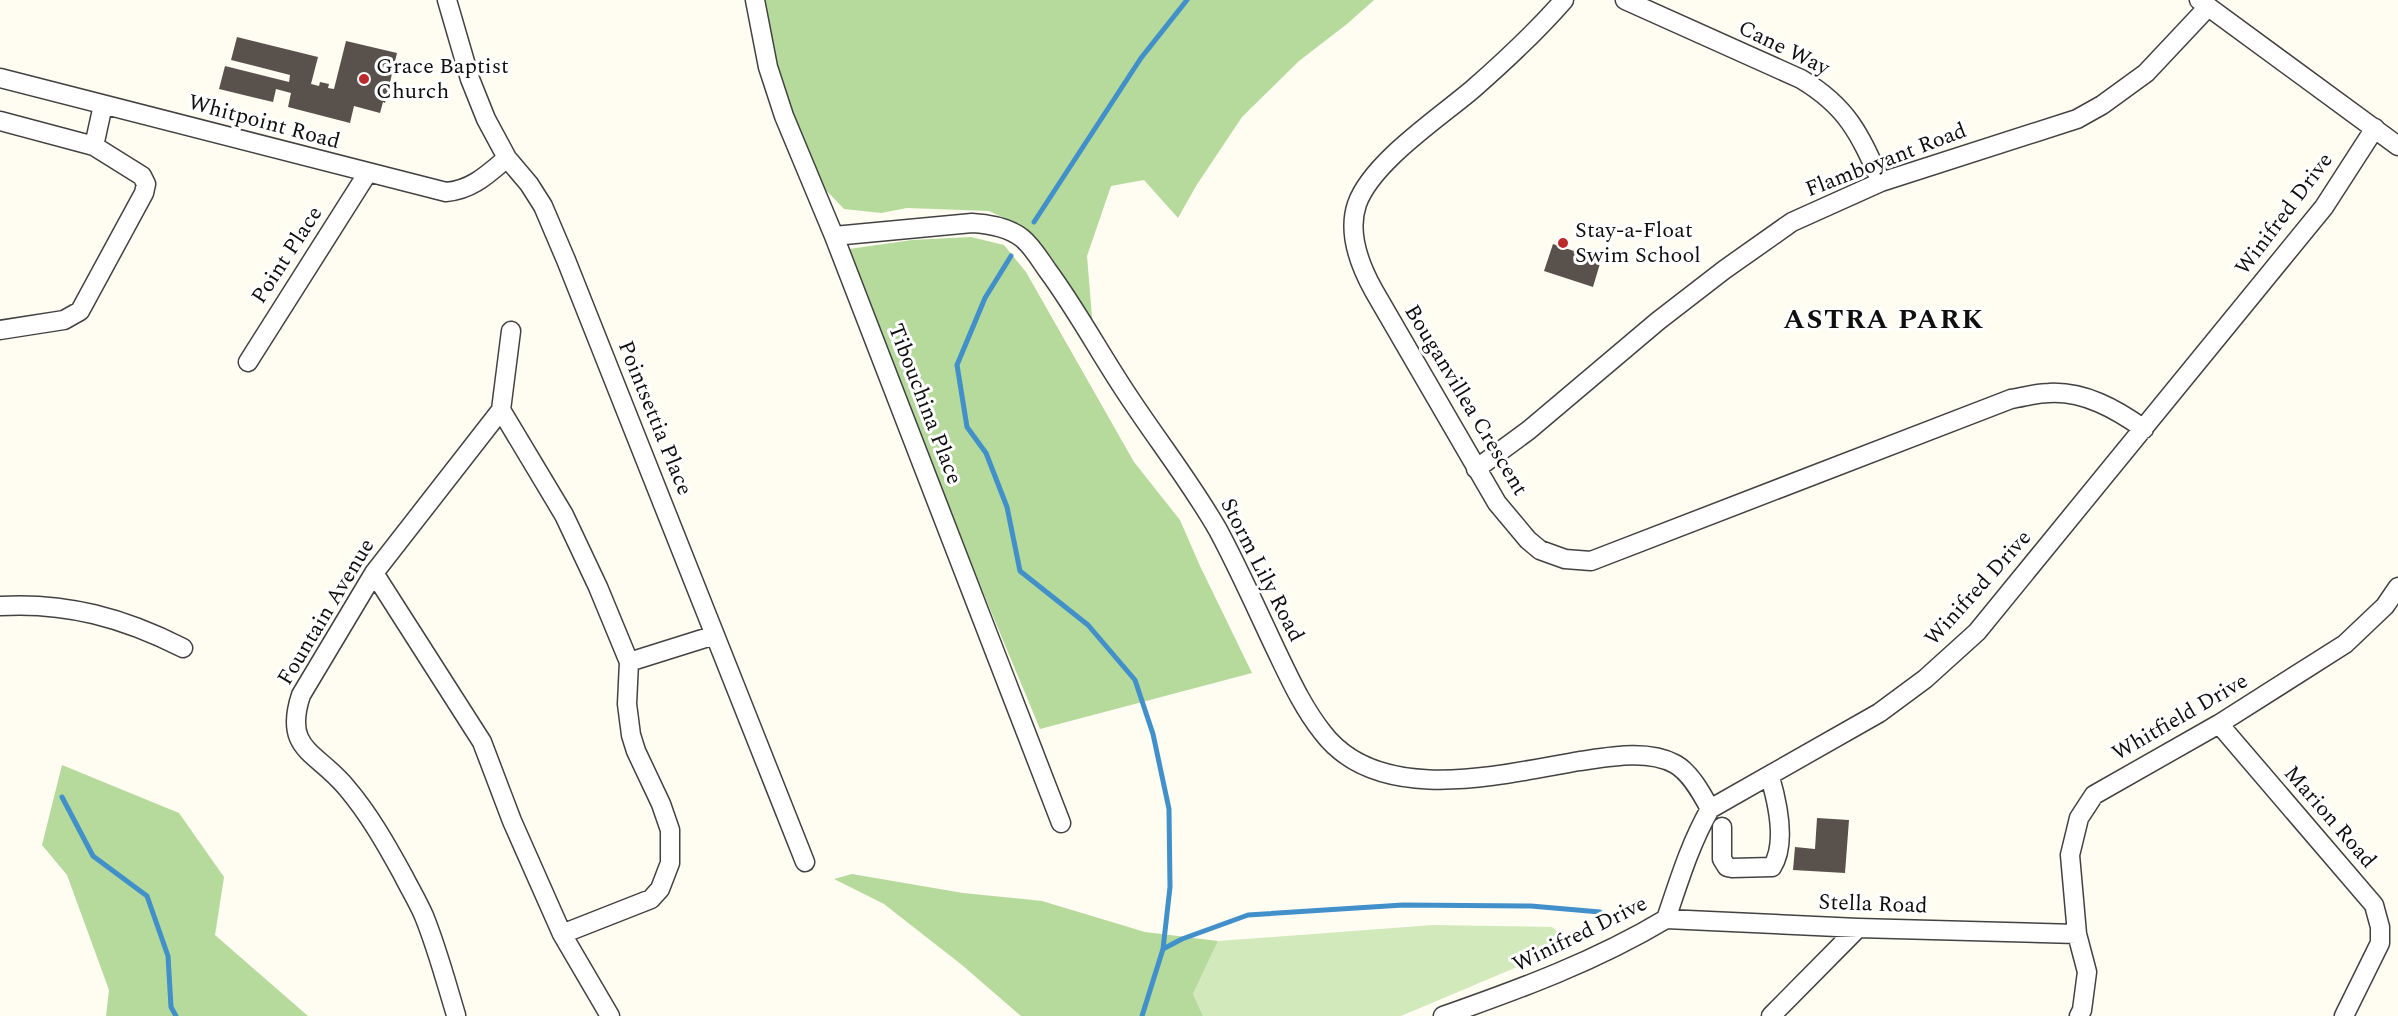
<svg xmlns="http://www.w3.org/2000/svg" width="2398" height="1016" font-family="Spectral,serif">
<rect width="100%" height="100%" fill="#fffcf2"/>
<!-- green -->
<path fill="#d2e9bc" d="M1433,925L1552,927L1572,944L1401,1016H1203L1193,994L1218,941Z"/>
<!-- forest -->
<path fill="#b6d99c" d="M765,0H1374L1347,24L1299,61L1242,117L1196,186L1178,218L1144,180L1111,186L1087,256L1093,329L1015,223L989,211L907,208L881,213L844,209L821,185L791,111L773,52Z
M971,237L1004,245L1026,272L1134,462L1180,520L1200,566L1252,673L1040,729L958,532L849,249L912,240Z
M62,765L179,813L224,877L215,935L308,1016H106L109,990L67,875L42,845Z
M852,874L963,893L1042,901L1145,932L1218,941L1193,994L1203,1016H1021L962,965L884,904L834,879Z"/>
<g fill="none" stroke-linecap="round" stroke-linejoin="round">
<!-- stream -->
<path stroke="#4190ca" stroke-width="5" d="M1034,222L1141,58L1187,0
M1011,256L985,298L957,365L967,427L986,453L1007,507L1020,571L1088,625L1135,680L1153,734L1169,809L1170,887L1163,949L1142,1016
M62,797L93,856L147,896L168,956L171,1007L176,1016
M1163,949L1182,939L1248,915L1403,905L1531,906L1600,912"/>
</g>
<!-- building -->
<path fill="#58514c" d="M237,37L318,57L311,84L319,86L320,82L329,84L328,88L334,89L346,41L397,53L385,103L383,102L380,113L354,106L350,123L288,107L291,93L276,89L273,102L219,89L225,66L289,82L290,75L231,60Z
M1553,244L1601,260L1593,287L1544,271Z
M1817,818L1849,820L1845,873L1793,870L1795,847L1815,849Z"/>
<g fill="none" stroke-linecap="round" stroke-linejoin="round">
<defs>
<path id="minor" d="M447,0L470,79L486,119L507,158L529,184L543,206L566,260L805,862
M755,0L768,67L784,116L834,236L1061,823
M1564,0C1536,32 1505,61 1473,89C1439,118 1372,162 1357,204C1347,233 1360,266 1374,291L1497,503L1528,540L1540,550L1565,559L1591,561L2011,399C2024,397 2036,393 2049,393C2084,391 2116,409 2144,429
M1625,0L1801,79C1848,107 1860,135 1881,182
M2199,0L2398,146
M0,78L446,192C472,190 488,174 507,158
M0,121L94,146L142,176L146,184L144,193L80,311L64,320L0,330
M94,146L103,105
M834,236L972,223C989,224 1008,227 1022,238C1033,247 1040,260 1048,271C1076,309 1098,350 1123,388C1154,436 1190,481 1218,530C1239,569 1257,610 1276,650C1290,679 1303,708 1323,733C1380,807 1503,774 1580,761C1608,757 1648,749 1675,764C1690,772 1702,794 1710,809
M248,362L367,174
M501,410L564,515L598,587L629,662L627,704L631,735L636,751L661,804L670,830V863L660,889L651,899L562,934
M1476,469L1529,430L1658,321L1724,270L1792,222L1881,182L2077,119L2102,105L2146,73L2208,7
M374,573L482,742L512,821L562,934L610,1016
M0,606C66,602 124,618 183,648
M629,662L715,635
M2219,724L2374,905L2380,927V943L2344,1016
M1722,827V859L1727,867L1732,868L1772,867C1787,844 1777,801 1770,777
M1666,919L1858,928L2077,934
M456,1015C446,982 437,948 424,916C418,902 410,889 403,875C386,844 369,814 346,787C316,751 283,750 301,695L374,573L501,410L511,331
M1443,1016C1520,989 1596,961 1666,919C1679,881 1690,844 1710,809L1879,713L1925,679L1977,632L2324,207L2375,128
M1771,1016L1858,928
M2079,1016L2082,1010L2087,972L2077,934L2070,855L2079,818L2094,795L2219,724L2345,644L2385,606L2398,587"/>
</defs>
<!-- minor casing -->
<use href="#minor" stroke="#424242" stroke-width="21"/>
<!-- minor -->
<use href="#minor" stroke="#fff" stroke-width="18"/>
</g>
<!-- markers -->
<g fill="#bd2a2e" stroke="#fff" stroke-width="2">
<circle cx="364" cy="79" r="6"/>
<circle cx="1563" cy="243" r="6"/>
</g>
<g text-anchor="middle" dominant-baseline="central" stroke-width="6" stroke-linejoin="round" paint-order="stroke">
<!-- street labels -->
<g font-size="22" fill="#0f0f0f" stroke="#fff">
<text transform="translate(1784 48) rotate(26)">Cane Way</text>
<text transform="translate(264 122) rotate(15)">Whitpoint Road</text>
<text transform="translate(1886 160) rotate(-21)">Flamboyant Road</text>
<text transform="translate(2284 214) rotate(-53)">Winifred Drive</text>
<text transform="translate(287 255) rotate(-57)">Point Place</text>
<text transform="translate(1466 400) rotate(59)">Bouganvillea Crescent</text>
<text transform="translate(925 404) rotate(69)">Tibouchina Place</text>
<text transform="translate(655 418) rotate(68)">Pointsettia Place</text>
<text transform="translate(1262 570) rotate(63)">Storm Lily Road</text>
<text transform="translate(1978 588) rotate(-48)">Winifred Drive</text>
<text transform="translate(326 612) rotate(-59)">Fountain Avenue</text>
<text transform="translate(2180 717) rotate(-30)">Whitfield Drive</text>
<text transform="translate(2330 817) rotate(49)">Marion Road</text>
<text transform="translate(1873 904) rotate(2)">Stella Road</text>
<text transform="translate(1580 934) rotate(-26)">Winifred Drive</text>
</g>
<!-- poi labels -->
<g font-size="22" fill="#0f0f0f" stroke="#fff" text-anchor="start">
<text x="376" y="66">Grace Baptist<tspan x="376" dy="25">Church</tspan></text>
<text x="1575" y="230">Stay-a-Float<tspan x="1575" dy="25">Swim School</tspan></text>
</g>
<!-- district labels -->
<g font-size="28" font-weight="bold" letter-spacing="1.5" fill="#0f0f0f" stroke="#fff">
<text x="1884" y="319">ASTRA PARK</text>
</g>
</g>
</svg>
